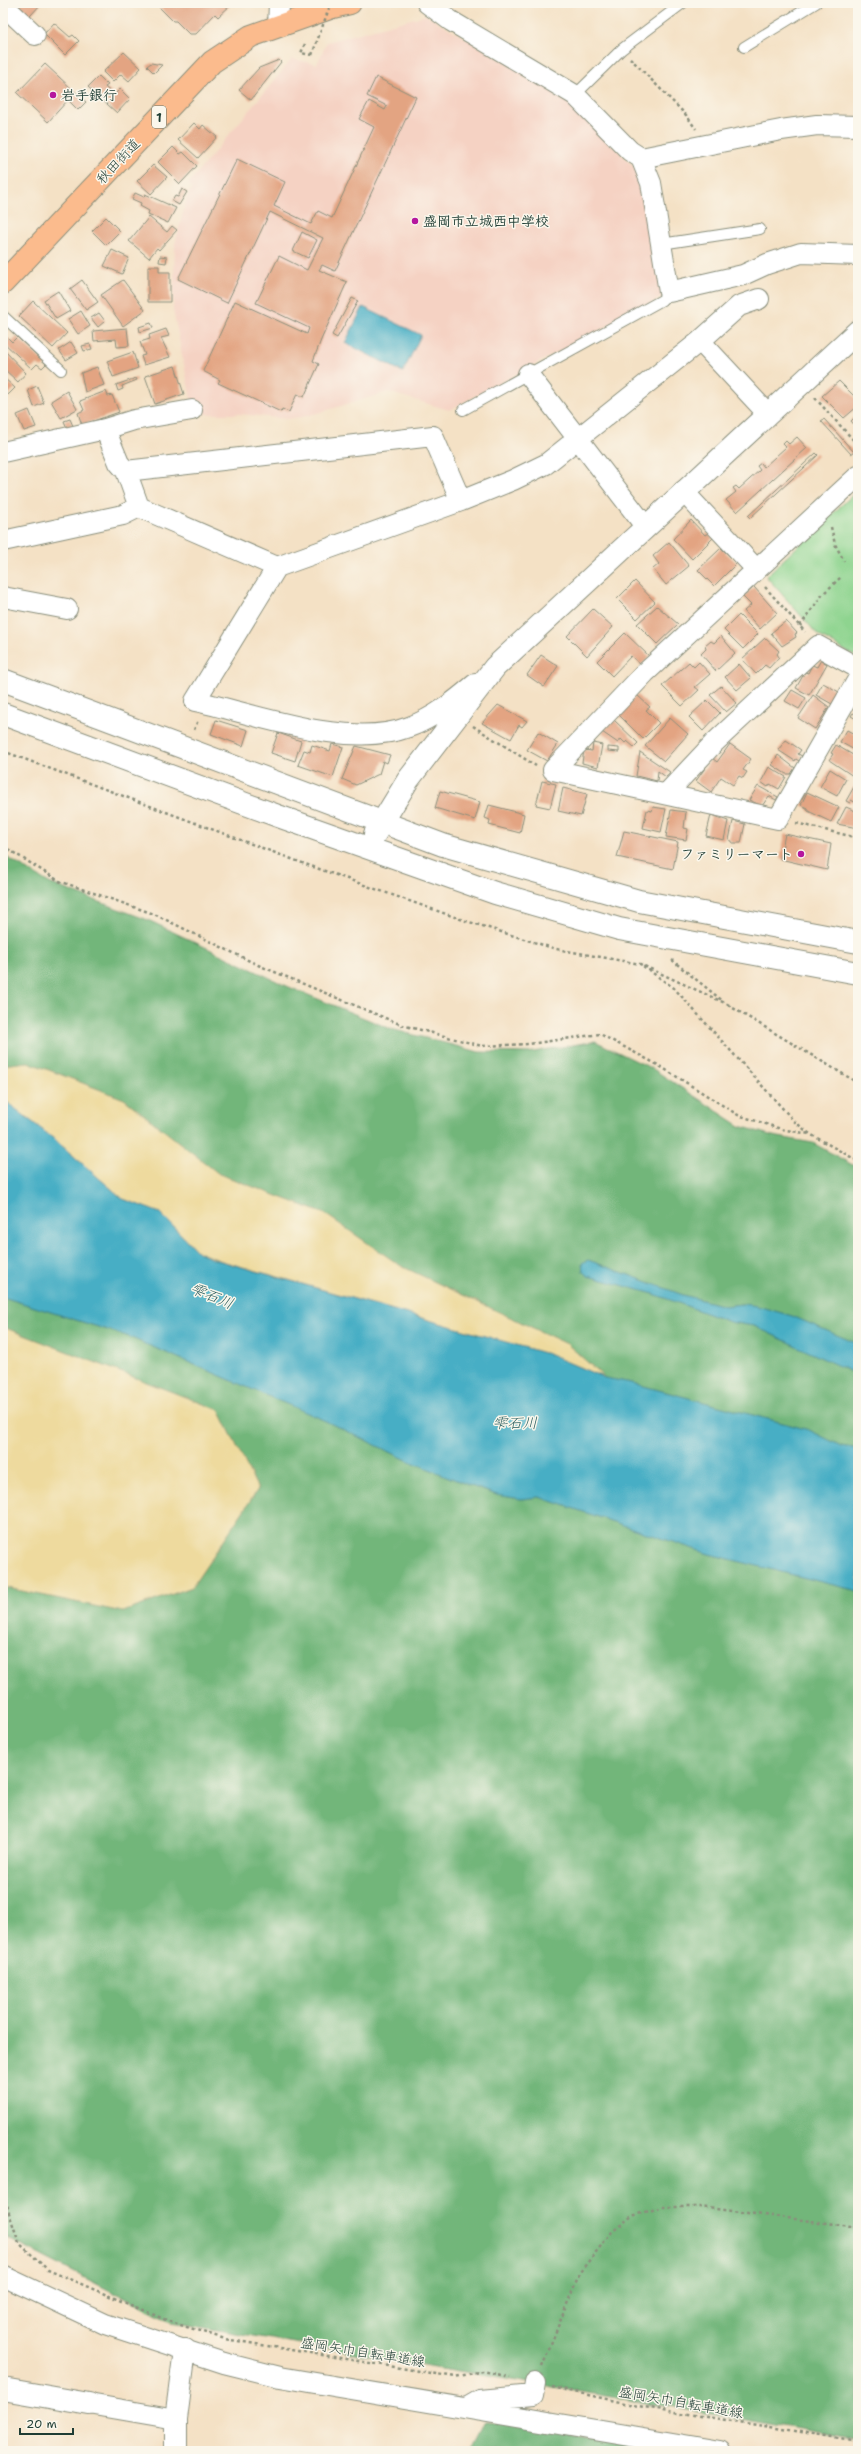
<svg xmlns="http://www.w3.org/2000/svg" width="861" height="2454" font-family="'Shantell Sans','Klee One',sans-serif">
<rect width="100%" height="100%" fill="#fbf7ec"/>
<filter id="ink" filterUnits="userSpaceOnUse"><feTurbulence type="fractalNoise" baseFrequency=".025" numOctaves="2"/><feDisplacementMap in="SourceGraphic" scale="8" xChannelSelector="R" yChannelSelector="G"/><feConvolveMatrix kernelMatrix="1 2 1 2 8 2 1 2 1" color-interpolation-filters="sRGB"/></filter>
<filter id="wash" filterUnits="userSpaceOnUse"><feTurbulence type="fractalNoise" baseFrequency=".012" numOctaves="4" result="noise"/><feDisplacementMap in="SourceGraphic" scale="16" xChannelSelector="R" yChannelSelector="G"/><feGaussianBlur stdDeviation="0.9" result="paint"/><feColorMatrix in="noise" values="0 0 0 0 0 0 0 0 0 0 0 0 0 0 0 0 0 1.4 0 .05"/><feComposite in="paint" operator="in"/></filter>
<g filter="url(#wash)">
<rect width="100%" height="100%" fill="#f4e1c5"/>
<!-- built -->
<path fill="#f5d2c3" d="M426,15L563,95L642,175L662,297L449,410L388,392L307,416L287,419L240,414H194L173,310L175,244L187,197L192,188L188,184L292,59L317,64L327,42Z"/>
<!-- green -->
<path fill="#8ed48f" stroke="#568862" d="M858,490V656L856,657L818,635L766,576Z"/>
<!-- forest -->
<path fill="#72b67a" stroke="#487a57" d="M3,855L49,883L148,920L289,987L391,1029L479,1052L528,1053L595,1041L653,1069L740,1126L773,1136L813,1143L858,1168V1344L792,1316L757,1306L742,1304L725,1306L683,1295L588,1260V1276L654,1294L730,1322L754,1326L858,1375V1449L841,1446L809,1430L632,1383L605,1378L567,1344L401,1266L325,1214L219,1174L124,1099L28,1062L3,1065Z
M3,1297L127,1336L317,1417L407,1460L471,1486L497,1495L521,1499L539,1497L709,1554L858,1591V2439L171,2322L3,2236V1587L123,1612L192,1587L258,1489L219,1410L3,1327Z
M485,2422L512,2424L687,2451H470Z"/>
<!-- sand -->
<path fill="#eeda9e" stroke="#868c69" d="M28,1062L124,1099L219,1174L325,1214L401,1266L567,1344L605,1378L548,1354L222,1261L198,1252L160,1213L123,1199L54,1139L3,1099V1065Z
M3,1327L219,1410L258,1489L192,1587L123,1612L3,1587Z"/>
<!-- water -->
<path fill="#46aec5" stroke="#32767c" d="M363,307L421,335L403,372L345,343Z
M3,1099L54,1139L123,1199L160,1213L198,1252L210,1258L548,1354L605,1378L632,1383L809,1430L841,1446L858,1449V1591L709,1554L539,1497L521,1499L497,1495L471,1486L407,1460L317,1417L127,1336L3,1297Z
M588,1260L683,1295L725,1306L742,1304L757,1306L792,1316L858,1344V1375L754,1326L730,1322L654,1294L588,1276L583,1272L582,1263Z"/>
<g id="blocks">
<!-- building -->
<path fill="#e3a482" d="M16,3H42L30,16Z
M155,3H233L218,17L215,14L196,34H189L176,21H173Z
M54,23L70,37L73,35L79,41L65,55L44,34Z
M124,52L141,68L129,81L121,74L113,82L103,72Z
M279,60L281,62L251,100L239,90L259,68Z
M151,63L162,65L154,73L147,66Z
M45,64L86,102L78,110L68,100L48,122L17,93Z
M99,76L108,85L105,87L114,95L120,89L130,99L117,113L88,87Z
M376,77L416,97L335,271L322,265L319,270L347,282L321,340L313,361L319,364L304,397L297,394L289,412L282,409L281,412L218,383L220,380L203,371L235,301L307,334L309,328L256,303L279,256L307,270L323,238L270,212L227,303L178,279L237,159L285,182L274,206L311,224L318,211L332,218L374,127L359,119L369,101L385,110L387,106L367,96Z
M194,123L200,129L203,125L217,137L198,158L178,140Z
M173,147L180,154L183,152L197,166L180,184L158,162Z
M153,165L167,177L151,194L137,181Z
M182,189L187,192L179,205L172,201L175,196L178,197Z
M135,193L144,197L145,194L176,208L168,223L148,214L149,211L140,206L141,203L132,199Z
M106,217L120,231L106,245L92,231Z
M149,217L167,232L172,226L177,230L159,250L157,248L149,258L129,241Z
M302,232L317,240L308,258L293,251Z
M112,250L129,258L122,274L104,266Z
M160,256L167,257L166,263L159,262Z
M148,266H159V272H170V302H148Z
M82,280L98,302L86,310L70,289Z
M123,280L145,310L123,326L101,295Z
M58,291L70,311L56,319L44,300Z
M352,298L358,301L337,338L332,335Z
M33,301L67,333L53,348L19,316Z
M81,311L90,326L78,334L68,319Z
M99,313L105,321L98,327L91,318Z
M151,323L153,328L140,332L139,327Z
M127,328L129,346L117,347L116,339L94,341L93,331Z
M166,329L169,336L161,338L170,357L144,365L141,356L145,355L140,342L150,339L149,335Z
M5,335L12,342L17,337L46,364L42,368L37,364L32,369L3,342Z
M71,342L78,353L66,360L59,350Z
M90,344L92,349L84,351L82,346Z
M3,349L26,373L18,382L3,368Z
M133,352L138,368L113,377L107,361Z
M175,366L184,394L155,404L145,376Z
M97,367L104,385L85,392L81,373Z
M3,377L15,388L8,395L3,391Z
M136,378L137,380L122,386L123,389L118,391L116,385Z
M839,381L858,400V406L844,418L822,396Z
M37,386L44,403L34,407L28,390Z
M67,391L77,409L61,418L51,401Z
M106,391L108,396L112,395L119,412L82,425L78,413L84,410L80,401Z
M29,410L36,427L24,431L17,415Z
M858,414V436L853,431L857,428L851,421Z
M70,419L73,426L67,428L64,421Z
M824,419L854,452L851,454L821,421Z
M797,437L807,448L737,512L726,500L736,492L733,488L736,486L739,489L760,470L757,466L761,463L764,467L786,447L783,444L786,441L789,444Z
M816,453L818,455L750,518L748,516Z
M691,520L705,535L708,533L713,538L692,559L673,539Z
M669,542L689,566L666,585L653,569L659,564L653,556Z
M721,548L737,563L714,586L698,570Z
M635,581L655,602L637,619L617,599Z
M754,587L777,613L760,629L744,611L751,605L743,597Z
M657,606L678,624L657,644L637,624Z
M593,609L613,627L587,656L567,636Z
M739,615L758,634L743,649L724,630Z
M786,621L797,633L795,634L796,637L782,646L771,633Z
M625,633L650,657L641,665L631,656L612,676L597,661Z
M721,636L735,653L716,671L701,654L706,649L705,646L711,641L714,643Z
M765,638L779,651L777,654L779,657L769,668L765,665L756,674L742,659Z
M541,655L558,666L544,687L527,675Z
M821,660L827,664L809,695L796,688L805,672L808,673L812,665L817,667Z
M689,662L694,667L699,662L710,674L695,687L699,690L682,706L662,686Z
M739,664L751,678L737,690L725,677Z
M823,683L839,692L832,704L816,695Z
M721,686L737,703L726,712L710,695Z
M792,690L806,698L799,709L785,701Z
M637,695L650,707L646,710L659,723L643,739L618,714Z
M813,695L829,707L815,729L798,718Z
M707,700L720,713L703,731L689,717Z
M498,705L527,721L522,727L519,725L511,739L482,723Z
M853,713L858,715V720L851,716Z
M670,718L688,734L664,761L645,746Z
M216,720L248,730L243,746L211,734Z
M614,720L638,743L634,747L627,741L625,743L621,739L618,743L602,732Z
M847,730L858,736V752L840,742Z
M538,732L558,744L547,761L527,750Z
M278,733L301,741L295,761L271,753Z
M786,740L801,750L798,754L802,756L799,761L796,759L795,761L778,750Z
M593,743L602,745L598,767L582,763L584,750L592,751Z
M332,744L343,747L333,777L298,765L304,750L310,752L312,745L330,751Z
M730,744L751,759L743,770L747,772L743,778L739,776L733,785L721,777L711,792L696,781L712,758L717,762Z
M836,745L858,758V767L853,776L829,760L833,754L831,753Z
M356,746L390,755L387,763L383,761L379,774L356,785L342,779Z
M608,747L619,748V752L608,751Z
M640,752L670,772L666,777L658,771L657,781L636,776Z
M778,755L795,768L791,774H786L772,765Z
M769,767L786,777L779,789L770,784L768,787L761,782Z
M830,769L846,779L837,796L820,787Z
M542,781L556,784L550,808L536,805Z
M855,785L858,787V804L851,800L850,803L846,801Z
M758,786L778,797L776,800L769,796L762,806L749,800Z
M563,788L587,794L581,816L558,811Z
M440,791L480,802L475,820L435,808Z
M807,792L839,807L831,822L808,811L807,808L801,805Z
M489,805L524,814L520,833L489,825L490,820L485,818Z
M653,807L666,809L661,832L643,828L647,810L652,811Z
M846,807L858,812V828L837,824Z
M671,810L686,812L684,828L688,829L686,840L666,837Z
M711,815L728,821L724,840L706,836Z
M733,821L745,824L741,843H732V841L729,840Z
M624,831L678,842L673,869L617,857Z
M785,834L831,844L827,870L780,859Z"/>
</g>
</g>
<g filter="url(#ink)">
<use href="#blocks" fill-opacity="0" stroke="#8a8f7c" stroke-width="1"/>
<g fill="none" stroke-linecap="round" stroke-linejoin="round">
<defs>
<path id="service" d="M744,47L816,3
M575,95L622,49L683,3
M661,244L760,229
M3,316L61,370
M463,410L662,300L669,292"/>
<path id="minor" d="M427,3L451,21L575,95L630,151L641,158L651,183L669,292L743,275L767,264L801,253L858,255
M3,5L35,35
M278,27L279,3
M641,158L781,130L817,125L858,126
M700,341L768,414
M528,374L645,526
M105,429L134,420L192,410
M3,452L105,429L119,463L126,471L139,507L277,567L461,501L513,480L546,464L700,341L739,306L759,299
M126,471L433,436L461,501
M683,491L756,569
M3,541L123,515L139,507
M277,567L195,701C257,714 348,750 409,727C434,718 455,701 475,684
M3,597L67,609
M553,770L645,673L858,476
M553,770L778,819L858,679
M667,793L714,743L818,646L858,668
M3,2276L105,2324L224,2363L280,2377L720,2451
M89,2404L176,2419
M468,2407L480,2400L533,2395L535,2383"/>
<path id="tertiary" d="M3,680L443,845L639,901L858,942
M3,714L278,816L495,893L619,929L858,973
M375,834L408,780L495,667L858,331
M3,2389L89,2404
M176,2451V2419L185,2350"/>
<path id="primary" d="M3,283L212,62L251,36L333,7L350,3"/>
</defs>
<!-- service casing -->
<use href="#service" stroke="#8a8f7c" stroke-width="12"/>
<!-- minor casing -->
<use href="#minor" stroke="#8a8f7c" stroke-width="22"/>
<!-- tertiary casing -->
<use href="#tertiary" stroke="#8a8f7c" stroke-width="24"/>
<!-- primary casing -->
<use href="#primary" stroke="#8a8f7c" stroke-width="24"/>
<!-- path -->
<path stroke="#8a8f7c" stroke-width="2.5" stroke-dasharray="3 3" stroke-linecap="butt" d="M305,44L301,53L312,55
M630,58L686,115L696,129
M815,398L858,445
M831,527L835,544L844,561
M765,587L805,632
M800,626L823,594L841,577
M473,726L536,766
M194,730L198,720
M3,751L305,864L463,920L556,949L640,964
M796,823L858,838
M3,846L59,881L154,914L258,965L402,1025L482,1046L529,1044L600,1034L658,1065L738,1115L781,1129L810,1134
M672,960L724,1002
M728,1005L858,1083
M729,1005L640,964L674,988L794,1121L810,1134L858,1161
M3,2110L6,2204L19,2243L48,2270L171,2322L225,2339L455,2377L483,2371L510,2377
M542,2366L580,2272L612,2232L632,2216L663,2207H700L858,2227
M552,2387L638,2406L858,2441"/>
<!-- service -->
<use href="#service" stroke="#fff" stroke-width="10"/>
<!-- minor -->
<use href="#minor" stroke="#fff" stroke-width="20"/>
<!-- tertiary -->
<use href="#tertiary" stroke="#fff" stroke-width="22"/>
<!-- primary -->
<use href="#primary" stroke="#fbbb8d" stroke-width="22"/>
<!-- path-bridge -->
<path stroke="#8a8f7c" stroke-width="2.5" stroke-dasharray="3 3" stroke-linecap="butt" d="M312,55L331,3"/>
</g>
</g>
<!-- markers -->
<g fill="#b5179e" stroke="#fbf7ec" stroke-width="1.5">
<circle cx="53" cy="95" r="4"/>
<circle cx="415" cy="221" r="4"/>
<circle cx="801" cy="854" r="4"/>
</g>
<g text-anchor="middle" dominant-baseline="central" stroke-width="3" stroke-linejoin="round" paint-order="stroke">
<!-- shield labels -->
<rect fill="#fbf7ec" stroke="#61756b" stroke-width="1" x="152" y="106" width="14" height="22" rx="3"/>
<g font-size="13" font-weight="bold" fill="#1f3d34">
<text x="159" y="117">1</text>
</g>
<!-- poi labels -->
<g font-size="14" font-weight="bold" fill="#1f3d34" stroke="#fbf7ec" text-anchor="start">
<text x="61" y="95">岩手銀行</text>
<text x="423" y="221">盛岡市立城西中学校</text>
<text x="793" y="854" text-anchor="end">ファミリーマート</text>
</g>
<!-- street labels -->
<g font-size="14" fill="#1f3d34" stroke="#fbf7ec">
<text transform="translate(118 161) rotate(-47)">秋田街道</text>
<text transform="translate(363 2352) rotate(9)">盛岡矢巾自転車道線</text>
<text transform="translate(681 2402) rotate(10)">盛岡矢巾自転車道線</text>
</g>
<!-- water labels -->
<g font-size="15" font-style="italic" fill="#2b5f60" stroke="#fbf7ec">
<text transform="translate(212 1296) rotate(22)">雫石川</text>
<text x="515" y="1423">雫石川</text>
</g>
</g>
<!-- margin -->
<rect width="861" height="2454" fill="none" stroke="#fbf7ec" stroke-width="16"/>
<!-- scale -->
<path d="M20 2428v6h53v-6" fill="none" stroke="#1f3d34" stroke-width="2"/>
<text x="26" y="2428" font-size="12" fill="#1f3d34" stroke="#fbf7ec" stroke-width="3" paint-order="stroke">20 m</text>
</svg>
